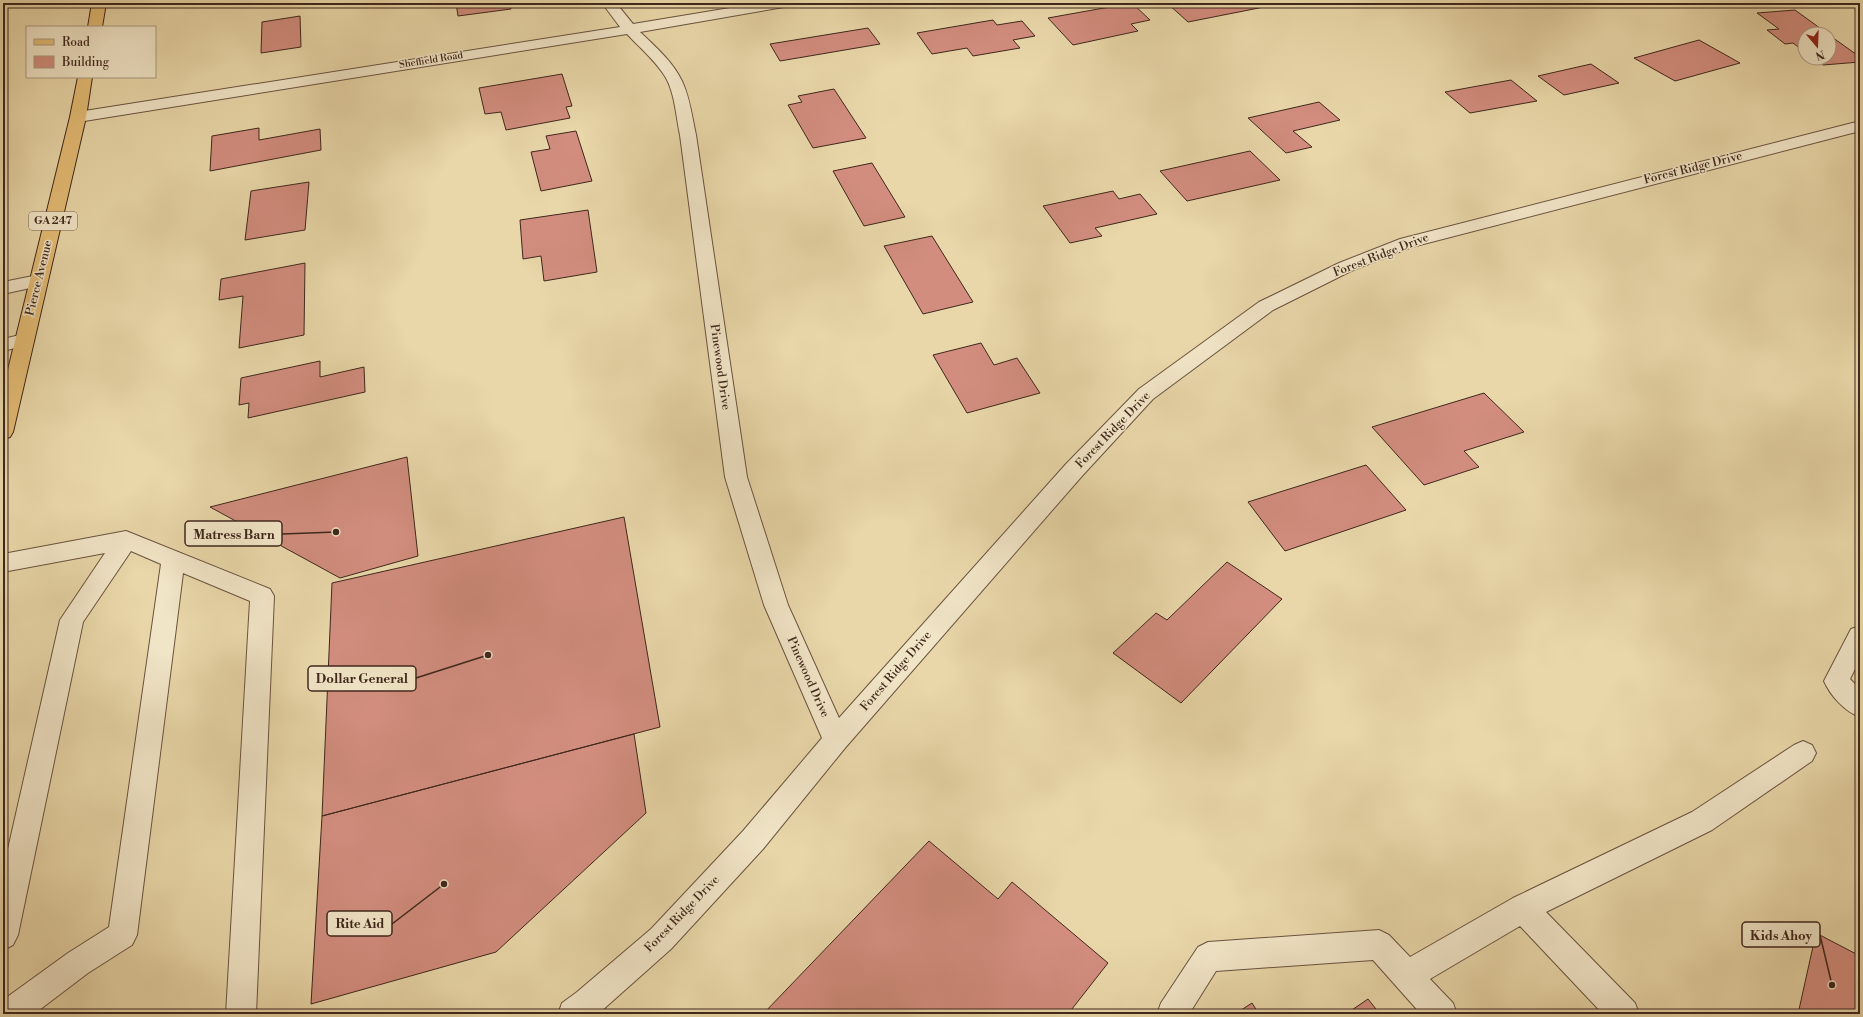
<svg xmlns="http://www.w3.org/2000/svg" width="1863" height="1017" font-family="'Libre Bodoni',serif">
<rect width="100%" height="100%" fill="#e9d7a9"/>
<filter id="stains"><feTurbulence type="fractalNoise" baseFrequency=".005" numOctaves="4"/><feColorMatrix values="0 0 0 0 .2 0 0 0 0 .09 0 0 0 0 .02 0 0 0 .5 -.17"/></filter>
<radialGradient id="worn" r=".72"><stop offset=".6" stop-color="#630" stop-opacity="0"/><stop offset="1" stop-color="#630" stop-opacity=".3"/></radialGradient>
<!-- building -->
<path fill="#d28d7e" stroke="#3f271c" d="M456,3H510L511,9L458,16Z
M1132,3L1150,20L1131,24L1138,31L1073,45L1048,18Z
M1167,3H1272L1274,5L1188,22Z
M1795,10L1828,34H1805V52L1793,43L1785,44L1767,30L1779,29L1757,13Z
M300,16L301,47L261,53L262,22Z
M993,20L997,25L1022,21L1035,36L1013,40L1020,48L973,56L967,48L932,54L917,33Z
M868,28L880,44L780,61L770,44Z
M1829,35L1860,57V62L1823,65L1813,58H1829Z
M1699,40L1740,63L1675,81L1634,58Z
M1591,64L1619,83L1564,95L1538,76Z
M562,74L572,106L566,107L570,118L506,130L501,112L485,114L479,88Z
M1511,80L1537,101L1470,113L1445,92Z
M834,89L866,138L813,148L788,105L802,102L798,96Z
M1319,102L1340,120L1293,131L1312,147L1286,153L1248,118Z
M259,128V140L320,129L321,150L210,171L212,136Z
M576,131L592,181L541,191L531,152L550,149L546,136Z
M1250,151L1280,180L1187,201L1160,171Z
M872,163L905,217L864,226L833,171Z
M309,182L305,230L245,240L251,191Z
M1113,191L1119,199L1140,194L1157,214L1095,228L1102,236L1070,243L1043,206Z
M588,210L597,272L544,281L541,256L523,259L520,220Z
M932,236L973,302L923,314L884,246Z
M305,263L304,335L239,348L243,296L219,300L221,279Z
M981,343L994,365L1017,358L1040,393L967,413L933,355Z
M320,361V377L364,367L365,392L248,418L249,403L239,405L241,378Z
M1484,393L1524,432L1464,451L1479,467L1424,485L1372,427Z
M407,457L418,556L340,578L210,507Z
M1366,465L1406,510L1285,551L1248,502Z
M624,517L660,727L322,816L332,583Z
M1227,562L1282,599L1181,703L1113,653L1156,613L1167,620Z
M634,734L646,813L496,952L311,1004L322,816Z
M929,841L998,899L1012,882L1108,963L1068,1014H763Z
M1816,933L1860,956V1014H1798Z
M1368,999L1380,1014H1346Z
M1252,1003L1259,1014H1235Z"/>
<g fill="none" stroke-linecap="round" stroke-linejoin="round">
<defs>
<path id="minor" d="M602,3H616L633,24L760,3H791L789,6L784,7L640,32C655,46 673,62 682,81C690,98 692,117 696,135L747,477L788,605L839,718L1066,464L1139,389L1259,302L1339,263L1400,239L1860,121V131L1412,247L1351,271L1273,310L1153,399L1082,476L845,748L763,849L671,949L598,1014H558L562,1003L577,992L651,929L743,831L822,738L764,605L725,477L680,135C676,117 675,94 666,78C656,61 640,48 627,34L78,122L73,120L70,117L73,114L78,112L620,27Z
M38,275L44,277L47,281L44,285L3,294V282Z
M24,334L31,336L34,340L31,344L3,351V339Z
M126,531L270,589L274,596L256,1014H226L250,601L183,573L137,935L132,945L88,973L34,1014H3V1000L68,953L109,927L161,564L131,551L83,622L18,935L13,945L3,950V871L60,620L105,553L3,572V554Z
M1860,626V659L1850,679L1860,689V717C1845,712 1830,695 1824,681L1851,629Z
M1803,741L1812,745L1816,753L1812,761L1712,830L1546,912L1635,1003L1639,1014H1603L1520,926L1430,979L1453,1003L1457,1014H1421L1373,960L1216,971L1189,1014H1157L1161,1003L1198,947L1208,942L1379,930L1389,935L1410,957L1513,898L1692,812L1794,745Z"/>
<path id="major" d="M92,3H106L102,27H88Z
M78,77H92L86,117L13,432L10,437L3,439V390L70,117Z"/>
</defs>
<!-- minor casing -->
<use href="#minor" stroke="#6a533f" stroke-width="2"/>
<!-- major casing -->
<use href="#major" stroke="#3f271c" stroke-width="2"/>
<!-- minor -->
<use href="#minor" fill="#f1e5c7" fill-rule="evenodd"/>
<!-- major -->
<use href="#major" fill="#e4bc74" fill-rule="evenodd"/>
</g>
<g text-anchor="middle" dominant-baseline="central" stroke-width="3" stroke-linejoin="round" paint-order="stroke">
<!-- far-street labels -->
<g font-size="10" fill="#3f271c" stroke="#f1e5c7">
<text transform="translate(431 60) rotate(-9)">Sheffield Road</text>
</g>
<!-- shield labels -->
<rect fill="#f1e5c7" stroke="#74604f" stroke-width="1" x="29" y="212" width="48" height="18" rx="3"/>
<g font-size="11" font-weight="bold" fill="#3f271c">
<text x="53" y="221">GA 247</text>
</g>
<!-- street labels -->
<g font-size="12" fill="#3f271c" stroke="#f1e5c7">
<text transform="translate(1693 168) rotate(-14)">Forest Ridge Drive</text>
<text transform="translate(1381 255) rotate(-21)">Forest Ridge Drive</text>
<text transform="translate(39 278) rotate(-76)">Pierce Avenue</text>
<text transform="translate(720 367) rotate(82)">Pinewood Drive</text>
<text transform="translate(1113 430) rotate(-46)">Forest Ridge Drive</text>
<text transform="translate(896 671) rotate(-49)">Forest Ridge Drive</text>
<text transform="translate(808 677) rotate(66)">Pinewood Drive</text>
<text transform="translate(682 914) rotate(-46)">Forest Ridge Drive</text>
</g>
</g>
<!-- callouts -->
<path fill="none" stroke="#3f271c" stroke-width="1.5" d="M336 532L282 534M488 655L416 678M444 884L392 924M1832 985L1820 935"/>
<g fill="#3f271c" stroke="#f1e5c7" stroke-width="1.5">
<circle cx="336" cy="532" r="4"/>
<circle cx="488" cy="655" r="4"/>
<circle cx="444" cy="884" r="4"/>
<circle cx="1832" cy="985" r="4"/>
</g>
<g fill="#f1e5c7" stroke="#3f271c" stroke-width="1.5">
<rect x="185" y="521" width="97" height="25" rx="4"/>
<rect x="308" y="666" width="108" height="25" rx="4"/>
<rect x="327" y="911" width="65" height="25" rx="4"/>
<rect x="1742" y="922" width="78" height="25" rx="4"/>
</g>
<g font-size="13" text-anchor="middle" font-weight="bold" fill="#3f271c">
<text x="234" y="539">Matress Barn</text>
<text x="362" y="683">Dollar General</text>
<text x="360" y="928">Rite Aid</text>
<text x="1781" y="940">Kids Ahoy</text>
</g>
<!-- margin -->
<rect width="1863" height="1017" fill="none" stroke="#e9d7a9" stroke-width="16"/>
<rect x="4" y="4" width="1855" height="1009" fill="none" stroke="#3f271c" stroke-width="2"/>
<rect x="8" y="8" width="1847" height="1001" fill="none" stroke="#3f271c"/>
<!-- legend -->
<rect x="26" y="26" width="130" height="52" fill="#f1e5c7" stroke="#aa9983"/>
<rect x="34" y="39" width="20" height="6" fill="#e4bc74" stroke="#aa9983"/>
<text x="62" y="46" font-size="12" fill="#3f271c">Road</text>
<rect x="34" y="56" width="20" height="12" fill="#d28d7e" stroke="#aa9983"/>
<text x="62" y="66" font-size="12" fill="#3f271c">Building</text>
<!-- north arrow -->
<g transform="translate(1817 46) rotate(161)"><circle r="19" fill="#f1e5c7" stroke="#aa9983"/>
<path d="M0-3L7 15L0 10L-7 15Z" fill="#8f2418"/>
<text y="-6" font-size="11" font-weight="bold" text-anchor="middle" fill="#3f271c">N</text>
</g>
<rect width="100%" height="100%" filter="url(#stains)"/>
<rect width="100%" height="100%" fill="url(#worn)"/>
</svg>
